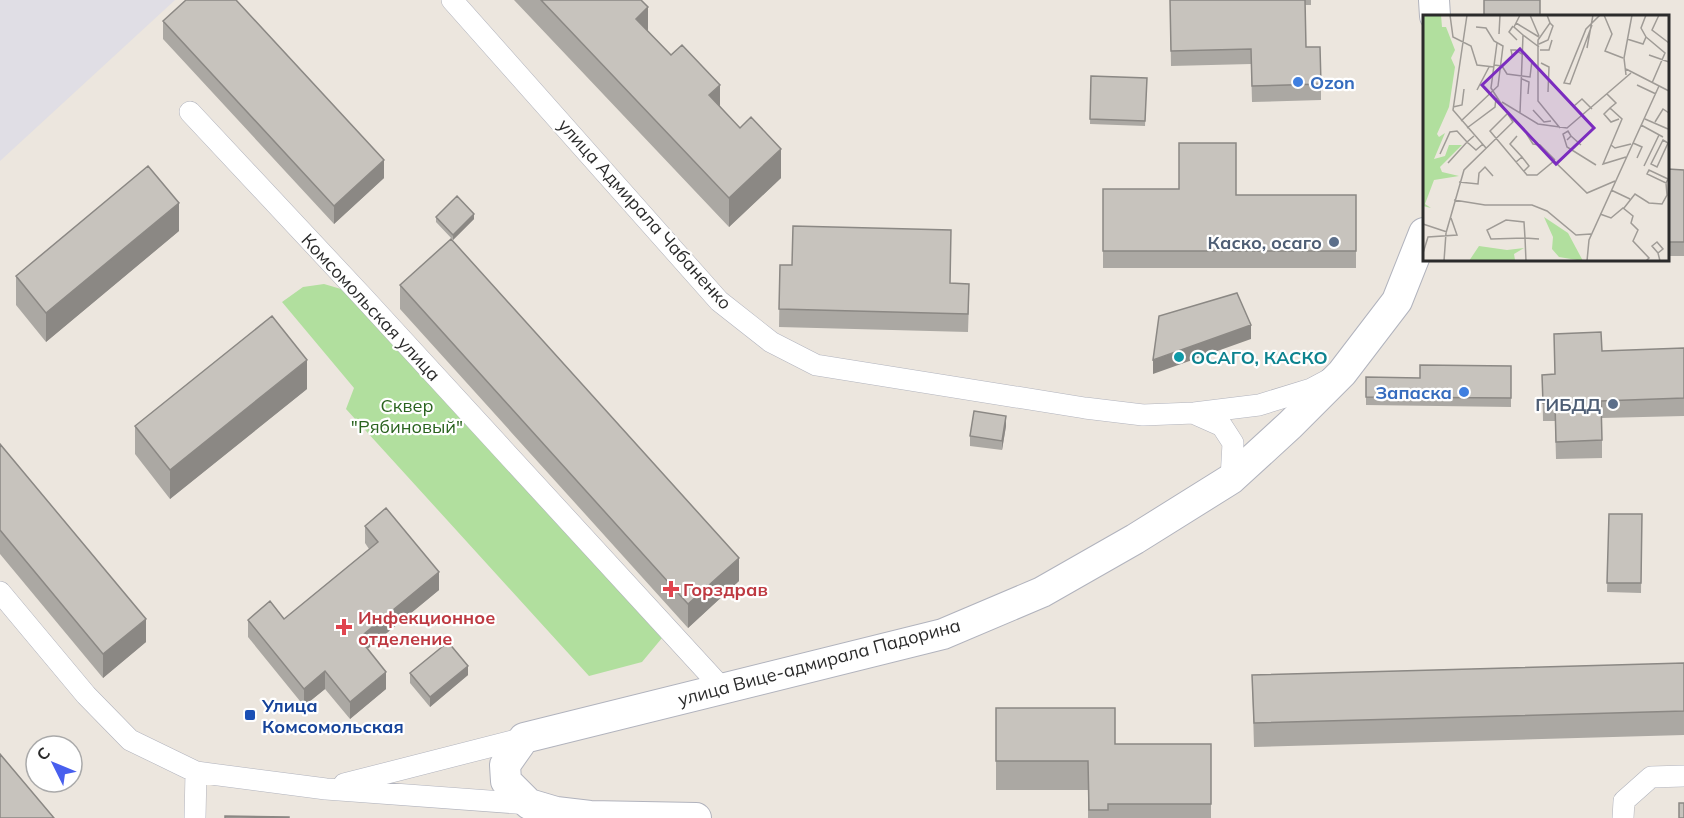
<svg xmlns="http://www.w3.org/2000/svg" width="1684" height="818" font-family="Mulish,sans-serif">
<rect width="100%" height="100%" fill="#ece6de"/>
<!-- industrial -->
<path fill="#e0dee5" d="M0,0H175L0,161Z"/>
<!-- green -->
<path fill="#b1df9e" d="M324,284L341,289L362,304L662,638L642,662L589,676L346,409L354,388L282,302L303,287Z"/>
<g fill="none" stroke-linecap="round" stroke-linejoin="round">
<defs>
<path id="street" d="M452,0L719,301L771,342L816,365L1085,408L1143,415L1194,413L1259,405L1311,389L1328,380
M190,112L363,297L722,688
M1195,414L1222,426L1233,443L1231,479
M0,592L86,695L130,740L196,772L326,789L529,804
M344,784L524,738
M195,818L196,772
M1623,818L1624,801L1651,777L1684,776"/>
<path id="secondary" d="M1434,0L1435,16
M696,818L590,816L556,812L529,804L506,781L505,765L524,738L943,634L1042,592L1135,539L1231,479L1290,425L1342,373L1397,301L1424,233"/>
</defs>
<!-- street casing -->
<use href="#street" stroke="#b1b3bd" stroke-width="22"/>
<!-- secondary casing -->
<use href="#secondary" stroke="#b1b3bd" stroke-width="32"/>
<!-- street -->
<use href="#street" stroke="#fff" stroke-width="21"/>
<!-- secondary -->
<use href="#secondary" stroke="#fff" stroke-width="30"/>
</g>
<!-- wall -->
<path fill="#aba8a3" d="M514,0H641L648,32L720,107L781,178L729,227Z
M1170,0H1311V5H1305L1306,47L1321,84V100L1252,102L1251,64L1171,66Z
M163,21L384,178L334,224L163,39Z
M1091,76L1147,78L1145,126L1090,124Z
M1668,169L1684,170V256H1668Z
M1103,189L1236,195H1356V268H1103Z
M436,217L474,219L453,240L436,222Z
M179,231L46,342L16,305V276Z
M951,248L950,283L969,301L968,332L779,327L780,265H792Z
M400,285L739,581L688,628L400,309Z
M1684,348V416L1602,418V458L1556,459L1555,421H1543L1542,375L1555,374L1602,351Z
M1511,366V407L1366,405V377L1420,378Z
M307,389L170,499L135,454V426Z
M1006,426L1002,450L970,446V436Z
M0,444L146,642L103,678L0,554Z
M1609,514H1642L1641,593L1607,592Z
M365,526L439,590L367,649L386,689L350,719L325,689L304,706L248,637V620L284,619L369,549L365,543Z
M1684,663V735L1254,747L1252,675Z
M410,673L468,675L430,707L410,683Z
M996,708L1115,744H1211V818H1088V790H996Z"/>
<!-- shaded-wall -->
<path fill="#8b8884" d="M648,7V36L636,19Z
M720,85V114L709,95Z
M781,149V178L729,227V198Z
M384,160V178L334,224V206Z
M179,203V231L46,342V313Z
M474,214V219L453,240V235Z
M1251,325V339L1153,374V360Z
M307,360V389L170,499V470Z
M1006,416V426L1002,450V441Z
M739,558V581L688,628V604Z
M439,572V590L359,656V638Z
M146,619V642L103,678V654Z
M468,666V675L430,707V697Z
M325,671V689L304,706V689Z
M386,672V689L350,719V702Z"/>
<!-- building -->
<path fill="#c7c3bd" stroke="#8b8884" stroke-width="1.5" d="M186,0H236L384,160L334,206L163,21Z
M541,0H641L648,7L636,19L671,55L682,45L720,85L709,95L740,128L751,117L781,149L729,198Z
M1170,0H1305L1306,47H1320L1321,84L1252,86L1251,49L1171,51Z
M1484,0H1540V16H1484Z
M1091,76L1147,78L1145,121L1090,119Z
M1179,143H1236V195H1356V251H1103V189H1179Z
M148,166L179,203L46,313L16,276Z
M1668,169L1684,170V242H1668Z
M457,196L474,214L453,235L436,217Z
M793,226L951,230L950,283L969,284L968,314L779,309L780,265H792Z
M451,239L739,558L688,604L400,285Z
M1237,293L1251,325L1153,360L1159,316Z
M272,316L307,360L170,470L135,426Z
M1601,332L1602,351L1684,348V398L1601,401L1602,440L1556,442L1555,403H1543L1542,375L1555,374L1554,334Z
M1420,365L1511,366V398L1366,397V377L1420,378Z
M974,411L1006,416L1002,441L970,436Z
M0,444L146,619L103,654L0,530Z
M386,508L439,572L359,638L386,672L350,702L325,671L304,689L248,620L270,601L284,619L378,542L365,526Z
M1609,514H1642L1641,583H1607Z
M448,642L468,666L430,697L410,673Z
M1684,663V711L1254,723L1252,675Z
M996,708H1115V744H1211V804H1108V810H1089L1088,761H996Z
M0,754L54,818H0Z
M1679,803H1684V818H1679Z
M225,816L289,817V818H225Z"/>
<!-- markers -->
<g fill="#3f7fe0" stroke="#fff" stroke-width="2">
<circle cx="1298" cy="82" r="6"/>
<circle cx="1464" cy="392" r="6"/>
</g>
<g fill="#5c6f8a" stroke="#fff" stroke-width="2">
<circle cx="1334" cy="242" r="6"/>
<circle cx="1613" cy="404" r="6"/>
</g>
<circle fill="#0f9aa8" stroke="#fff" stroke-width="2" cx="1179" cy="357" r="6"/>
<g fill="#e0444e" stroke="#fff" stroke-width="2">
<path d="M668 580h6v6h6v6h-6v6h-6v-6h-6v-6h6z"/>
<path d="M341 618h6v6h6v6h-6v6h-6v-6h-6v-6h6z"/>
</g>
<rect fill="#1a4fb4" stroke="#fff" stroke-width="2" x="244" y="709" width="12" height="12" rx="3"/>
<g text-anchor="middle" dominant-baseline="central" stroke-width="4.5" stroke-linejoin="round" paint-order="stroke">
<!-- shop labels -->
<g font-size="18" font-weight="bold" fill="#366cbe" stroke="#fff" text-anchor="start">
<text x="1310" y="82">Ozon</text>
<text x="1452" y="392" text-anchor="end">Запаска</text>
</g>
<!-- street labels -->
<g font-size="18" fill="#2b2b2b" stroke="#fff">
<text transform="translate(645 214) rotate(48)">улица Адмирала Чабаненко</text>
<text transform="translate(371 307) rotate(47)">Комсомольская улица</text>
<text transform="translate(819 662) rotate(-15)">улица Вице-адмирала Падорина</text>
</g>
<!-- service labels -->
<g font-size="18" font-weight="bold" fill="#4e5e75" stroke="#fff" text-anchor="end">
<text x="1322" y="242">Каско, осаго</text>
<text x="1601" y="404">ГИБДД</text>
</g>
<!-- culture labels -->
<g font-size="18" font-weight="bold" fill="#0d838f" stroke="#fff" text-anchor="start">
<text x="1191" y="357">ОСАГО, КАСКО</text>
</g>
<!-- park labels -->
<g font-size="18" fill="#2a631f" stroke="#fff">
<text x="407" y="405">Сквер<tspan x="407" dy="21">"Рябиновый"</tspan></text>
</g>
<!-- health labels -->
<g font-size="18" font-weight="bold" fill="#be3a42" stroke="#fff" text-anchor="start">
<text x="683" y="589">Горздрав</text>
<text x="358" y="617">Инфекционное<tspan x="358" dy="21">отделение</tspan></text>
</g>
<!-- transit labels -->
<g font-size="18" font-weight="bold" fill="#164399" stroke="#fff" text-anchor="start">
<text x="262" y="705">Улица<tspan x="262" dy="21">Комсомольская</tspan></text>
</g>
</g>
<!-- overview -->
<g transform="translate(1423 15)">
<rect width="246" height="246" fill="#ece6de"/>
<path d="M0,0H18L19,12H23L32,35L28,43L32,52L26,92L14,119L16,122L22,118L11,144L22,141L26,130H39L17,152L19,157L36,161L11,165L2,189L8,193L0,191ZM121,202L145,218L160,246L136,242L129,234L130,222ZM56,231L84,235L101,233L91,239L92,245L97,246H46Z" fill="#b1df9e"/>
<path fill="none" stroke="#9f9b96" stroke-width="1.5" d="M27,0L30,22L48,31L54,50L71,52M44,0L30,95L63,133M107,0L116,21M124,0L127,8L115,25V86L137,113M181,0L189,19L182,36L200,43M236,0L229,15L246,28M93,8L116,22M169,10L147,69L141,68L163,14L177,0M90,11L86,17L94,25M76,19L77,0M100,20L116,32M223,22L242,38L229,68M204,24L220,29L223,22L218,13L223,0M116,29L125,25L130,11L127,8M164,33L170,0M117,35H126L129,25M89,40L88,35H93L100,40M226,40L246,47M118,48L126,52L125,77M71,50L79,51L84,59L107,62L109,45M203,54L246,76M203,60L201,43L209,0M99,64L106,67L105,79M214,70L233,79M54,75L66,52M184,79L193,88L187,93L199,104L180,149L203,142M79,87L115,109L144,113L208,58M151,91L159,84L169,94M30,92L39,90L41,74M187,93L181,99L188,107L196,104M110,95L121,107L128,106M85,98L67,116L104,160H114L131,146L164,178L192,166M97,98L100,20L91,12L97,0M222,104L245,114M38,106L75,71L80,31L71,26L63,13L53,12M232,107L240,94L246,98M218,110L240,122M44,113L72,92L73,83M103,118L110,129L117,130L132,145M148,121L145,116L140,119L144,132L173,150M144,125L148,121L158,130M240,125L245,128L234,152L228,149ZM210,128L219,132L214,143M188,130L192,133L208,129M17,139L27,117L34,116L44,127L51,121M99,142L106,151L101,156M93,147L99,142L87,129L94,121M25,148L44,127L53,135L60,129M221,151L236,120M245,164L226,155L224,159L243,168L246,162M36,167L55,169L56,158L62,152L70,161M188,175L207,184M31,185L62,190H109L124,196L153,220L168,219M201,193L212,179L226,188L239,189L244,180L243,168M177,199L188,203L200,193L210,201L208,208L215,215L210,226L226,243L223,246M0,209L24,217M0,238L5,222L34,220L28,203M235,238L229,231L234,227L240,234L235,238L237,246M21,246L23,218L41,155L90,107L68,73L74,28M103,246L102,223L68,224L64,215L83,205L101,207L102,223L116,224M164,246L166,225L236,71"/>
<path fill="#7b2cbf" fill-opacity="0.15" stroke="#7b2cbf" stroke-width="3" d="M97,34L171,113L133,149L59,70Z"/>
<rect width="246" height="246" fill="none" stroke="#2b2b2b" stroke-width="3"/>
</g>
<!-- north arrow -->
<g transform="translate(54 764) rotate(313)"><circle r="28" fill="#ffffff" stroke="#aaaaaa" stroke-width="1.5"/>
<path d="M0-4.5L10 22L0 15L-10 22Z" fill="#485fee"/>
<text y="-9" font-size="16" font-weight="bold" text-anchor="middle" fill="#2b2b2b">С</text>
</g>
</svg>
